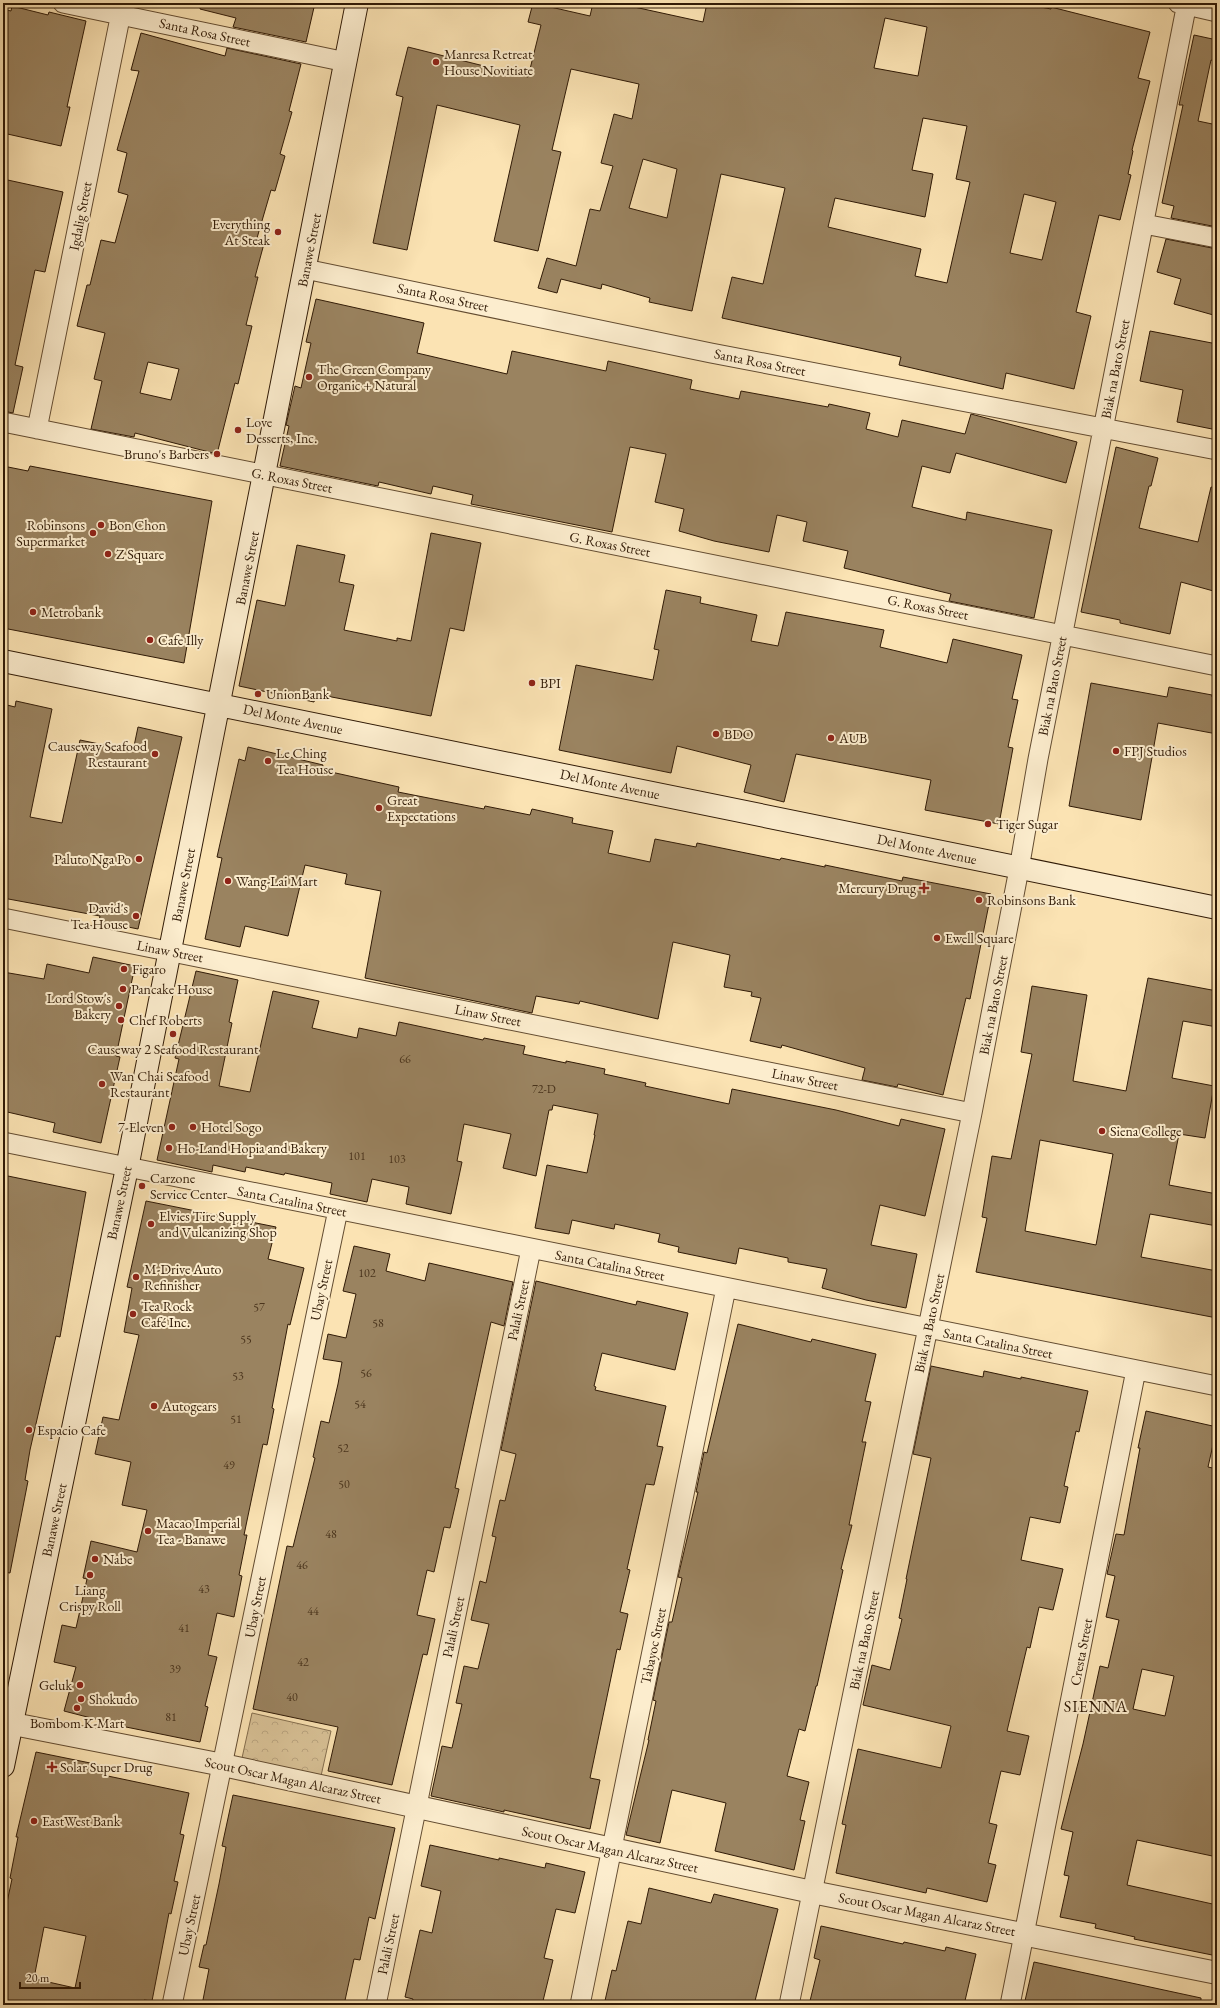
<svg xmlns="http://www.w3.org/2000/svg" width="1220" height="2008" font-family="'EB Garamond',serif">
<defs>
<pattern id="forest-crowns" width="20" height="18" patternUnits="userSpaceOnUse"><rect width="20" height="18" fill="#d8c196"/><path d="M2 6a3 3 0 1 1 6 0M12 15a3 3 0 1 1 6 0" fill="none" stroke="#baa580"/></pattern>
</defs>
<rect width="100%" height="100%" fill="#fbe3b3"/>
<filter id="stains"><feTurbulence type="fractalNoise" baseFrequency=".005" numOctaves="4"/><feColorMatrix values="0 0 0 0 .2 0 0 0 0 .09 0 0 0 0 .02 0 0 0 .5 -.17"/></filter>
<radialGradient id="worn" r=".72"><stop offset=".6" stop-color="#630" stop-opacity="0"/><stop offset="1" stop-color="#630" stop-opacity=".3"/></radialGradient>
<!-- forest -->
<path fill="url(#forest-crowns)" stroke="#846e4e" d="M252,1713L331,1731L321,1776L242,1758Z"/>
<!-- building -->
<path fill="#9a8360" stroke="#301a06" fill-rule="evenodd" d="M201,3H315L306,42L233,27L236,18L200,9Z
M533,3L590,16L593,3H616L703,22L707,3H1020L1051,9V7L1150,32L1138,78L1150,81L1132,150L1133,151L1128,174L1131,175L1120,220L1099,215L1076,312L1091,316L1074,389L1006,373L1003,389L899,365L901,357L722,318L732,277L763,284L785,188L721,174L692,311L649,302L650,298L602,284L601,289L561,279L557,293L538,288L547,258L576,266L590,209L600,211L613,166L601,163L614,114L632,119L639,84L571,69L552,150L561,152L538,251L494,241L520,125L437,105L407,250L373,243L403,97L396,95L408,47L528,77L541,25L528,22ZM885,18L927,27L918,76L874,68ZM923,118L967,126L956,179L970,182L947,283L915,276L921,249L828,227L835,198L925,217L933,174L912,170ZM643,159L677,169L667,218L629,208ZM1024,194L1056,202L1042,260L1010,253Z
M12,6L48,15L49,12L86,21L67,107H70L61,146L3,133V9L11,11Z
M141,33L225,56L227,48L301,64L289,111L292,112L280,154L285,156L275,191L271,190L257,238L265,240L255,277H258L246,325L252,326L238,384L235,383L217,454L135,433L134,437L91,429L102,381L94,379L105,333L77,326L87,285H90L101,240L115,243L128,195L118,192L127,153L117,150L139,71L131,70ZM148,362L179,369L171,400L140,393Z
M1194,35L1217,40V62L1211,60L1198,121L1217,125V227L1171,218L1174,206L1162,203L1183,105H1179Z
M3,179L63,192L45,272L35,270L15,365L23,367L13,413L3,411Z
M1166,239L1217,249V316L1174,304L1181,279L1157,272Z
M316,299L424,323L417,353L507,374L512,351L606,371L608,361L692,380L690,389L739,399L741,391L828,407L829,404L870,413L866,429L898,437L902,420L965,434L971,414L1077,442L1066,483L956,453L950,473L922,466L912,507L966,520L967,512L1052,530L1034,618L949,601L951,594L844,568L848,551L803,541L807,522L777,515L769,552L714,541L679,531L684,509L655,502L666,454L630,447L612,532L471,504L473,495L433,486L431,494L379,482L378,486L280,466L289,426L286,425L295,386L301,388L311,343L306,342Z
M1150,331L1217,344V430L1177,422L1183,390L1140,381Z
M1116,447L1158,458L1151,486H1149L1139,528L1198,542L1211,487L1217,488V592L1181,582L1170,634L1120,623V620L1081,612Z
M3,466L28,471L30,466L212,501L184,663L3,628Z
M431,533L481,543L464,631L450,628L431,716L316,694L314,702L239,686L257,600L285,606L297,545L345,555L339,582L354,585L344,630L397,641V638L411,641Z
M666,590L701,597L700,603L757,615L751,641L778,646L786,612L884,630L880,647L947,663L953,639L1022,655L1012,699L1018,700L1008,747L1013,748L999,824L925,810L931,780L796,754L784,802L744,792L751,765L677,746L671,773L559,750L576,665L653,680L659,650L654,649Z
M1091,683L1167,697L1169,687L1212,695V697L1217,698V734L1158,723L1141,820L1069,806Z
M16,701L52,709L30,817L62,823L80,740L133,751L138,727L182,737L138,929L99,921L100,916L3,898V704L15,707Z
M248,747L323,765L322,770L399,787L398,792L484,809L485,806L530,815L532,809L573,818L572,823L613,831L608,853L650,862L655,839L696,847L697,843L780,860L781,858L825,867V865L902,881L903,877L991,894L970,999L966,998L943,1095L898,1084L897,1087L862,1080L865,1068L782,1045L781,1048L750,1041L761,998L751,996L752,992L724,987L730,955L673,942L658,1019L580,1001L579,1004L536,996L532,1013L365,978L381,891L345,884L347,874L305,865L288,936L245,926L240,947L205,939L222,858L217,857L239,759L245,761Z
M93,957L135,966L116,1056L120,1057L101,1143L53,1132L55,1123L3,1111V972L44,979L47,964L89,973Z
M196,971L238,980L229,1022L232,1023L219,1086L250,1092L273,991L319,1001L312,1028L357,1038L359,1028L396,1036L399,1022L483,1040L484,1038L525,1046L523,1054L566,1063V1061L605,1069L604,1074L646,1083L645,1086L729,1104L732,1089L836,1110L899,1126L901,1119L945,1129L925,1216L880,1205L871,1245L917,1254L906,1308L866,1300L822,1288L827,1269L788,1262V1258L739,1248L736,1264L678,1252L679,1247L658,1242L660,1234L615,1224L614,1229L572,1220L569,1234L535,1228L547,1165L587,1173L595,1135H594L598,1114L553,1105L552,1110H549L536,1176L503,1168L511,1134L464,1124L457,1161L462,1162L451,1214L406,1204L409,1187L372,1179L367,1202L330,1194L332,1183L285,1173L284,1175L246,1167L245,1172L213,1165L212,1172L157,1160L179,1059L175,1058Z
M1148,978L1217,991V1027L1183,1021L1172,1078L1214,1086L1205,1138L1179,1134L1169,1185L1217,1194V1226L1150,1214L1141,1257L1217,1271V1318L976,1272L987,1218L982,1217L992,1156L1011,1159L1032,1054L1021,1052L1032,986L1087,995L1073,1081L1126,1091ZM1040,1140L1113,1154L1096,1245L1025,1231Z
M3,1175L86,1192L60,1337L56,1336L30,1450L25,1480L28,1481L10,1573L3,1572Z
M146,1201L276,1227L268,1259L304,1268L290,1325L288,1324L272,1408L274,1409L267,1445L263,1444L244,1535H247L239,1575L242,1576L234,1617L217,1613L208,1655L217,1657L205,1706L208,1707L200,1742L126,1727L64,1711L76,1667L54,1662L62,1625L76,1628L87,1579L83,1578L91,1541L137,1552L147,1510L122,1505L131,1462L95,1454L103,1417L119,1420L139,1335L124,1332L132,1288L127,1287Z
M354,1246L390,1254L386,1271L425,1281L429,1263L513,1282L504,1326L491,1322L455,1488L459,1489L450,1528L444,1527L434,1572L427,1570L417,1615L435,1619L427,1655L423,1654L392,1785L328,1771L338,1727L253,1709L287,1546L293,1547L315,1458L313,1457L321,1421L329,1423L338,1384L342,1362L323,1359L328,1334L346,1338L356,1294L343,1291Z
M536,1281L636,1305L637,1301L688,1313L675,1370L602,1353L594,1386L596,1387L595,1390L666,1406L657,1446L663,1447L654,1485L646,1484L627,1569L630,1570L620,1612L628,1614L620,1650L617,1649L590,1778L600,1780L590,1829L504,1810V1812L431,1796L442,1746L452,1748L462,1704L456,1703L464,1666L478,1669L489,1624L471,1620L480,1581L486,1583L496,1537L492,1536L500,1500L505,1501L516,1454L501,1450Z
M738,1324L811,1342L812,1339L876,1354L865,1401L871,1402L862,1442H866L849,1525H852L841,1569L843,1570L817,1686H816L805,1731L799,1729L787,1776L809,1782L800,1820L805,1821L794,1870L715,1851L726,1803L672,1790L660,1843L626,1835L649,1740H648L656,1701L653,1700L669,1622H672L682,1578L678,1577L698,1492H696L704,1452L707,1453Z
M931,1366L983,1377L984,1371L1021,1379V1377L1088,1391L1079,1432L1076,1431L1064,1486L1068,1487L1060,1523L1030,1517L1021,1560L1063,1569L1053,1610L1039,1607L1030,1648L1027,1647L1007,1731L1029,1736L1020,1775L1001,1771L989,1823L997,1825L988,1863L996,1865L987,1902L927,1888L926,1893L836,1873L846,1825L842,1824L858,1749L941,1768L951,1726L863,1705L872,1665L890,1670L902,1619L899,1618L907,1579H906L931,1458L913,1454Z
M1146,1411L1217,1427L1208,1467L1217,1469V1857L1137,1840L1127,1885L1217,1905V1956L1134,1939L1135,1937L1095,1928L1096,1924L1060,1917L1069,1876L1064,1875L1073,1832L1061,1829L1083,1744L1100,1666L1108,1668L1119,1620L1106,1617L1115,1576L1107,1574L1116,1534L1124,1535L1140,1448H1138ZM1142,1669L1174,1676L1165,1716L1133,1709Z
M36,1752L105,1766L103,1775L189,1793L180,1834L184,1835L174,1881L178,1882L171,1914L169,1913L152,2001L144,2000L143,2005H3V1921L12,1879L10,1878L18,1837H16ZM44,1927L86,1936L75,1988L35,1979L36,1974L35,1973Z
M233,1795L395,1828L375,1919L369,1917L360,1960L354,1959L344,2005H202L209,1969L199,1967L204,1945H206L219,1884L226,1847L222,1846Z
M430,1845L499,1860V1858L545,1868L546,1863L585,1872L575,1913L556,1909L544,1958L553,1960L542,2005H412L413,1999L405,1997L420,1930L432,1933L441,1891L421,1886Z
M649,1888L711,1903L714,1894L778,1909L754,2005H604L612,1970L616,1971L628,1921L641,1924Z
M821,1926L903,1944L904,1942L945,1951L946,1947L976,1954L964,2005H809L820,1960L814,1958Z
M1034,1962L1201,1998V2005H1024Z"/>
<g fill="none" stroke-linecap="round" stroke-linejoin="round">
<defs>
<path id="minor" d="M63,3L346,62
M1178,3L1217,12
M1144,224L1217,238
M305,269L711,353L1217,450
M3,422L1217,666
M37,429L123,3
M3,918L972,1113
M3,1142L1217,1386
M172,2005L338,1210
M376,2005L531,1249
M580,2005L726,1288
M789,2005L972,1113L1019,869L1038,759L1187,3
M1010,2005L1136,1370"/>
<path id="tertiary" d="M3,1722L223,1765L812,1892L1217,1973"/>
<path id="secondary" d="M3,661L1217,908
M3,1766L127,1168L357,3"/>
</defs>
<!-- minor casing -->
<use href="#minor" stroke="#634c31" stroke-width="21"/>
<!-- tertiary casing -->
<use href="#tertiary" stroke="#634c31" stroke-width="24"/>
<!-- secondary casing -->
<use href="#secondary" stroke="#301a06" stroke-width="24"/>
<!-- minor -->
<use href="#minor" stroke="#fcedce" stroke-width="19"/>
<!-- tertiary -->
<use href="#tertiary" stroke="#fcedce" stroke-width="22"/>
<!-- secondary -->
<use href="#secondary" stroke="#fcedce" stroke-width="22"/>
</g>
<!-- markers -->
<g fill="#8f2418" stroke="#fcedce" stroke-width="1.5">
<circle cx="436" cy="62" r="4"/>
<circle cx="278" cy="232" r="4"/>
<circle cx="309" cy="377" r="4"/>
<circle cx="238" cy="430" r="4"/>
<circle cx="217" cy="454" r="4"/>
<circle cx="101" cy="525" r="4"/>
<circle cx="93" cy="533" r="4"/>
<circle cx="108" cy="554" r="4"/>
<circle cx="33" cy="612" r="4"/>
<circle cx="150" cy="640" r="4"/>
<circle cx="532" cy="683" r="4"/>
<circle cx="258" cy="694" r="4"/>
<circle cx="716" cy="734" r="4"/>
<circle cx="831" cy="738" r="4"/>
<circle cx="1116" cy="751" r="4"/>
<circle cx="155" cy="754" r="4"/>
<circle cx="268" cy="761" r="4"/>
<circle cx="379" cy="808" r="4"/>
<circle cx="988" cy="824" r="4"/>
<circle cx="139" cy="859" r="4"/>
<circle cx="228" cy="881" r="4"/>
<path d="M922 882h4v4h4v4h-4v4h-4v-4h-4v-4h4z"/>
<circle cx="979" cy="900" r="4"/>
<circle cx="136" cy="916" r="4"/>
<circle cx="937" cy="938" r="4"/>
<circle cx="124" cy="969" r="4"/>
<circle cx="123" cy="989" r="4"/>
<circle cx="119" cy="1006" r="4"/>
<circle cx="121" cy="1020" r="4"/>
<circle cx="173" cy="1034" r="4"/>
<circle cx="102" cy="1084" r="4"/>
<circle cx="172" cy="1127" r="4"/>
<circle cx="193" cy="1127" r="4"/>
<circle cx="1102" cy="1131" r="4"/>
<circle cx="169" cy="1148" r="4"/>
<circle cx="142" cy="1186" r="4"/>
<circle cx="151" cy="1224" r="4"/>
<circle cx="136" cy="1277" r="4"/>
<circle cx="133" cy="1314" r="4"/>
<circle cx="154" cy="1406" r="4"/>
<circle cx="29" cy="1430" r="4"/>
<circle cx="148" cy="1531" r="4"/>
<circle cx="95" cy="1559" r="4"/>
<circle cx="90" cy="1575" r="4"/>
<circle cx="80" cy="1685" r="4"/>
<circle cx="81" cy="1699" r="4"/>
<circle cx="77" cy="1708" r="4"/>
<path d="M50 1761h4v4h4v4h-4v4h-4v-4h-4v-4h4z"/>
<circle cx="34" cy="1821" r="4"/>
</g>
<g text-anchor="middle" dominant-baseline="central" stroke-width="4" stroke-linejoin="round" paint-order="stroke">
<!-- number labels -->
<g font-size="12" fill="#4a341c">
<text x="405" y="1059">66</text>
<text x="544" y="1089">72-D</text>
<text x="357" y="1156">101</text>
<text x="397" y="1159">103</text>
<text x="367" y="1273">102</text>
<text x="259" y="1307">57</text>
<text x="378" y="1323">58</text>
<text x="246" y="1339">55</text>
<text x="366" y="1373">56</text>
<text x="238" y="1376">53</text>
<text x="360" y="1404">54</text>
<text x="236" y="1419">51</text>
<text x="343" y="1448">52</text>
<text x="229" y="1465">49</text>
<text x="344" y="1484">50</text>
<text x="331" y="1534">48</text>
<text x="302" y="1565">46</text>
<text x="204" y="1589">43</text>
<text x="313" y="1611">44</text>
<text x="184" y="1628">41</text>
<text x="303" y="1662">42</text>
<text x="175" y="1669">39</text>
<text x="292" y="1697">40</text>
<text x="171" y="1717">81</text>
</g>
<!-- street labels -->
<g font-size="14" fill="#301a06" stroke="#fcedce">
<text transform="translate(205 32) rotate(12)">Santa Rosa Street</text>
<text transform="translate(80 216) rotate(-79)">Igdalig Street</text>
<text transform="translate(309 250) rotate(-79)">Banawe Street</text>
<text transform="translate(443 297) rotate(12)">Santa Rosa Street</text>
<text transform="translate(760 362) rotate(11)">Santa Rosa Street</text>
<text transform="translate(1115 369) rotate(-79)">Biak na Bato Street</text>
<text transform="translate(292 480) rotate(11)">G. Roxas Street</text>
<text transform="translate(610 544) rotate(11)">G. Roxas Street</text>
<text transform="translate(247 568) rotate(-79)">Banawe Street</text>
<text transform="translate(928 607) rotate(11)">G. Roxas Street</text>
<text transform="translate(1052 686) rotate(-79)">Biak na Bato Street</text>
<text transform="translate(293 719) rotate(12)">Del Monte Avenue</text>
<text transform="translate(610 784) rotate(12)">Del Monte Avenue</text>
<text transform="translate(927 849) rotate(12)">Del Monte Avenue</text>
<text transform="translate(183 885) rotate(-79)">Banawe Street</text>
<text transform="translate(170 951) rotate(11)">Linaw Street</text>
<text transform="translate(993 1005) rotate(-79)">Biak na Bato Street</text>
<text transform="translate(488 1015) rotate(11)">Linaw Street</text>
<text transform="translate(805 1079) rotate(11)">Linaw Street</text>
<text transform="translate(292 1201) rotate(11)">Santa Catalina Street</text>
<text transform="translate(119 1203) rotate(-78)">Banawe Street</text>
<text transform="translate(610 1265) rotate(11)">Santa Catalina Street</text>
<text transform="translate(321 1290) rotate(-78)">Ubay Street</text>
<text transform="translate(518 1310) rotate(-78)">Palali Street</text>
<text transform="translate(929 1323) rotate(-78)">Biak na Bato Street</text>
<text transform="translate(998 1343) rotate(11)">Santa Catalina Street</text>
<text transform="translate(54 1520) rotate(-78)">Banawe Street</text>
<text transform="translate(255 1607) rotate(-79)">Ubay Street</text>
<text transform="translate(453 1627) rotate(-78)">Palali Street</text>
<text transform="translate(864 1640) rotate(-78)">Biak na Bato Street</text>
<text transform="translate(653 1646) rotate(-78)">Tabayoc Street</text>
<text transform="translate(1081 1652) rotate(-79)">Cresta Street</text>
<text transform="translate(293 1780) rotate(12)">Scout Oscar Magan Alcaraz Street</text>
<text transform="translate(610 1849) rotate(12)">Scout Oscar Magan Alcaraz Street</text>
<text transform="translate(927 1914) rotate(11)">Scout Oscar Magan Alcaraz Street</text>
<text transform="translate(189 1925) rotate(-78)">Ubay Street</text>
<text transform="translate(388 1944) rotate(-78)">Palali Street</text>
</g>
<!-- poi labels -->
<g font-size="14" fill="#301a06" stroke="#fcedce" text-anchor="start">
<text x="444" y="54">Manresa Retreat<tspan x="444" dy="16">House Novitiate</tspan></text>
<text x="270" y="224" text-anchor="end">Everything<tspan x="270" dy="16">At Steak</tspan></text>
<text x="317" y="369">The Green Company<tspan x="317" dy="16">Organic + Natural</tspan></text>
<text x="246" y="422">Love<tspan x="246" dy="16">Desserts, Inc.</tspan></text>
<text x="209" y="454" text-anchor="end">Bruno's Barbers</text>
<text x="85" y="525" text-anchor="end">Robinsons<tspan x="85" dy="16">Supermarket</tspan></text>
<text x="109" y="525">Bon Chon</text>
<text x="116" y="554">Z Square</text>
<text x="41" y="612">Metrobank</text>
<text x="158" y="640">Cafe Illy</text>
<text x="540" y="683">BPI</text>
<text x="266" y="694">UnionBank</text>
<text x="724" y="734">BDO</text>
<text x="839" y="738">AUB</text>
<text x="147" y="746" text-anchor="end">Causeway Seafood<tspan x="147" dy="16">Restaurant</tspan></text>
<text x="1124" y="751">FPJ Studios</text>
<text x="276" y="753">Le Ching<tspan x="276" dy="16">Tea House</tspan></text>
<text x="387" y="800">Great<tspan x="387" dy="16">Expectations</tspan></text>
<text x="996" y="824">Tiger Sugar</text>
<text x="131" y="859" text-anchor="end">Paluto Nga Po</text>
<text x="236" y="881">Wang-Lai Mart</text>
<text x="916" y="888" text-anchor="end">Mercury Drug</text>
<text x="987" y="900">Robinsons Bank</text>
<text x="128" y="908" text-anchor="end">David's<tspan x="128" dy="16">Tea House</tspan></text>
<text x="945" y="938">Ewell Square</text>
<text x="132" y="969">Figaro</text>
<text x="131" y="989">Pancake House</text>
<text x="111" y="998" text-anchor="end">Lord Stow's<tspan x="111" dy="16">Bakery</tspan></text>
<text x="129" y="1020">Chef Roberts</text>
<text x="173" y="1049" text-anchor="middle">Causeway 2 Seafood Restaurant</text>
<text x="110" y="1076">Wan Chai Seafood<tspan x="110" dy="16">Restaurant</tspan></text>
<text x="164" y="1127" text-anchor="end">7-Eleven</text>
<text x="201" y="1127">Hotel Sogo</text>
<text x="1110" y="1131">Siena College</text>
<text x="177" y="1148">Ho-Land Hopia and Bakery</text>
<text x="150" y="1178">Carzone<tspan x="150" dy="16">Service Center</tspan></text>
<text x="159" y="1216">Elvies Tire Supply<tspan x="159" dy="16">and Vulcanizing Shop</tspan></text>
<text x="144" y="1269">M-Drive Auto<tspan x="144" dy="16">Refinisher</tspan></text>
<text x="141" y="1306">Tea Rock<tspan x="141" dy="16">Café Inc.</tspan></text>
<text x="162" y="1406">Autogears</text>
<text x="37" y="1430">Espacio Cafe</text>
<text x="156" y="1523">Macao Imperial<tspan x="156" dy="16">Tea - Banawe</tspan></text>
<text x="103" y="1559">Nabe</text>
<text x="90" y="1590" text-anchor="middle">Liang<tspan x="90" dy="16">Crispy Roll</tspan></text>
<text x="72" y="1685" text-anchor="end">Geluk</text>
<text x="89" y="1699">Shokudo</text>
<text x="77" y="1723" text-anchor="middle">Bombom K-Mart</text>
<text x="60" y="1767">Solar Super Drug</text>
<text x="42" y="1821">EastWest Bank</text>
</g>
<!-- quarter labels -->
<g font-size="16" letter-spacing="1" fill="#301a06" stroke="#fcedce">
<text x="1096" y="1706">SIENNA</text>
</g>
</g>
<!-- margin -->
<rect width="1220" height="2008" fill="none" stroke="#fbe3b3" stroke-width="16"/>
<rect x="4" y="4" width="1212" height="2000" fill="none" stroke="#301a06" stroke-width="2"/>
<rect x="8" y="8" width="1204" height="1992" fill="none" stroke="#301a06"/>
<!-- scale -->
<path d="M20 1982v6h60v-6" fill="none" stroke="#301a06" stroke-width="2"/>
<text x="26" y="1982" font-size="12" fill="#301a06" stroke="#fcedce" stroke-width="3" paint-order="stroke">20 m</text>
<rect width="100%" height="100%" filter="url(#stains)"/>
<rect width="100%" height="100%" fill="url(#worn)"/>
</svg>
